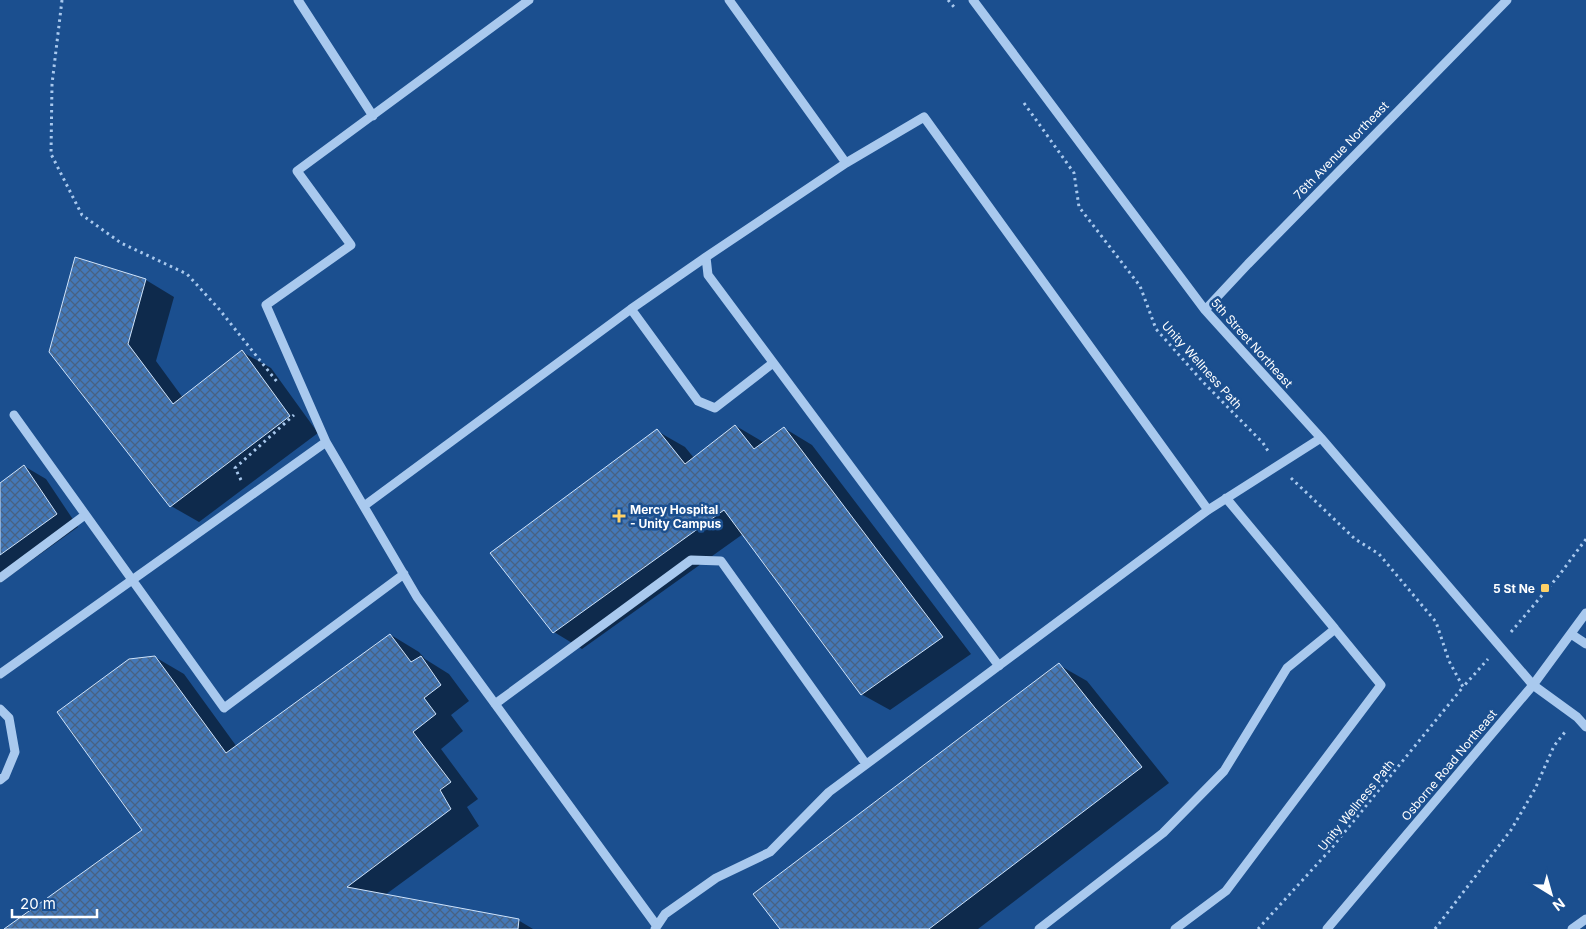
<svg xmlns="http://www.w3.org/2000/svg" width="1586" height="929" font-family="Inter,sans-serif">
<defs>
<pattern id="building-cross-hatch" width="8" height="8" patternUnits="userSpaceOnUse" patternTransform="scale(1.25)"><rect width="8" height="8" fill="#4478b7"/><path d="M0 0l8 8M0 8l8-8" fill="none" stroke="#486282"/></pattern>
</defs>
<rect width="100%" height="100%" fill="#1b4f8f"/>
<!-- shadow -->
<path fill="#0007" d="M76,258L146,280L174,297L156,361L183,398L242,352L271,368L318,433L199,522L171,506Z
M736,426L765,443L784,428L812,445L971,654L890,710L861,694L743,534L582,649L554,632L657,431L685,447L694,458Z
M24,466L46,479L78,527L0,583V484Z
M391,635L419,652L425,659L449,674L469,701L451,715L463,731L441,749L478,799L467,807L479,826L385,895L518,920L533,929H6L143,830L155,657L184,674L237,747Z
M1059,665L1087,681L1169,783L978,929H782Z"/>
<!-- building -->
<path fill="url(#building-cross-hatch)" stroke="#cfe3fa" d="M75,257L146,279L128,344L173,404L242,350L290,416L170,507L49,352Z
M735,425L754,449L784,427L943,637L861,695L724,510L553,633L490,553L657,429L685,464Z
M24,465L57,514L0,555V483Z
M390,634L411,662L421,656L441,685L424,698L436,714L413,732L451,782L440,790L451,809L347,887L519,919L518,929H4L142,830L57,712L129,659L155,656L226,753Z
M1059,663L1142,767L929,929H780L753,894Z"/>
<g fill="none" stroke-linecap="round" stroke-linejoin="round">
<!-- path -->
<path stroke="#a9c9ee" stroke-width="3" stroke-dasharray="2.5 4" stroke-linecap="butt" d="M62,0L52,84L51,154L82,215L121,243L187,274L219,309L278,383
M948,0L954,7
M1024,103L1074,173L1079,207L1140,286L1156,329L1203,382L1263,443L1268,451
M1291,478L1355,539L1379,554L1436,622L1449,661L1463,687L1488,659
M241,480L235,468L294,415
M1511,632L1560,574L1586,539
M1258,929L1330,850L1463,687
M1435,929L1511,830L1535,789L1554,746L1565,732"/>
<!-- minor -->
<path stroke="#a9c9ee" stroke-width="9" d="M298,0L373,116
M729,0L846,163L924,117L1208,510
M973,0L1205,310L1321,438L1533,685L1577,717L1586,727
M846,163L706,257L708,275L999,666
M631,309L706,257
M1205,310L1248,264L1507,0
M14,415L224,708L404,574
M326,442L266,305L351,245L297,171L529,0
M364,506L631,309L698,401L715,408L773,363
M0,578L85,515
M1571,634L1586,644
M0,674L326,442L417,597L657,926
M495,704L691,560L721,561L866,764
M0,709L9,718L15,752L5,776L0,780
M655,929L665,914L716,878L770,852L829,792L1208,510L1321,438
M1039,929L1163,833L1224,771L1287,668L1335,629L1226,498
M1175,929L1226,891L1381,685L1335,629
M1327,929L1533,685L1586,613
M1572,929L1586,919"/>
</g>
<!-- markers -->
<g fill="#ffd166" stroke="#1b4f8f" stroke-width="2">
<path d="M616.5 508.5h5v5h5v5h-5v5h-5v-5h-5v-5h5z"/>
<rect x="1540" y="583" width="10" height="10" rx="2.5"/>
</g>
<g text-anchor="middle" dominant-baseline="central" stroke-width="5" stroke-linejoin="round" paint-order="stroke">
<!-- street labels -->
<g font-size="12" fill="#fff" stroke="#1b4f8f">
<text transform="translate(1341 150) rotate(-46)">76th Avenue Northeast</text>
<text transform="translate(1252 343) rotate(48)">5th Street Northeast</text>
<text transform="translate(1202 365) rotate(48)">Unity Wellness Path</text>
<text transform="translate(1449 765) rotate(-50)">Osborne Road Northeast</text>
<text transform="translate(1356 805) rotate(-51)">Unity Wellness Path</text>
</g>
<!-- poi labels -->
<g font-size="12" font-weight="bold" fill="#fff" stroke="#1b4f8f" text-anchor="start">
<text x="630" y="509">Mercy Hospital<tspan x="630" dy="14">- Unity Campus</tspan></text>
<text x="1535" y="588" text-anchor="end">5 St Ne</text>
</g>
</g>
<!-- north arrow -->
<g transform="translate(1551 894) rotate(143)" stroke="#1b4f8f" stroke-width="4" paint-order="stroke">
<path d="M0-4L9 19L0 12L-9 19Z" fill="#ffffff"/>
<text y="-8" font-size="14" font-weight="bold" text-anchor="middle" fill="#ffffff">N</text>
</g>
<!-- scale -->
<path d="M12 909v8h85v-8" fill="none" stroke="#ffffff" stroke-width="2.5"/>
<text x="20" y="909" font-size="15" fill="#ffffff" stroke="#1b4f8f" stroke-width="4" paint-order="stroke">20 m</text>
</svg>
